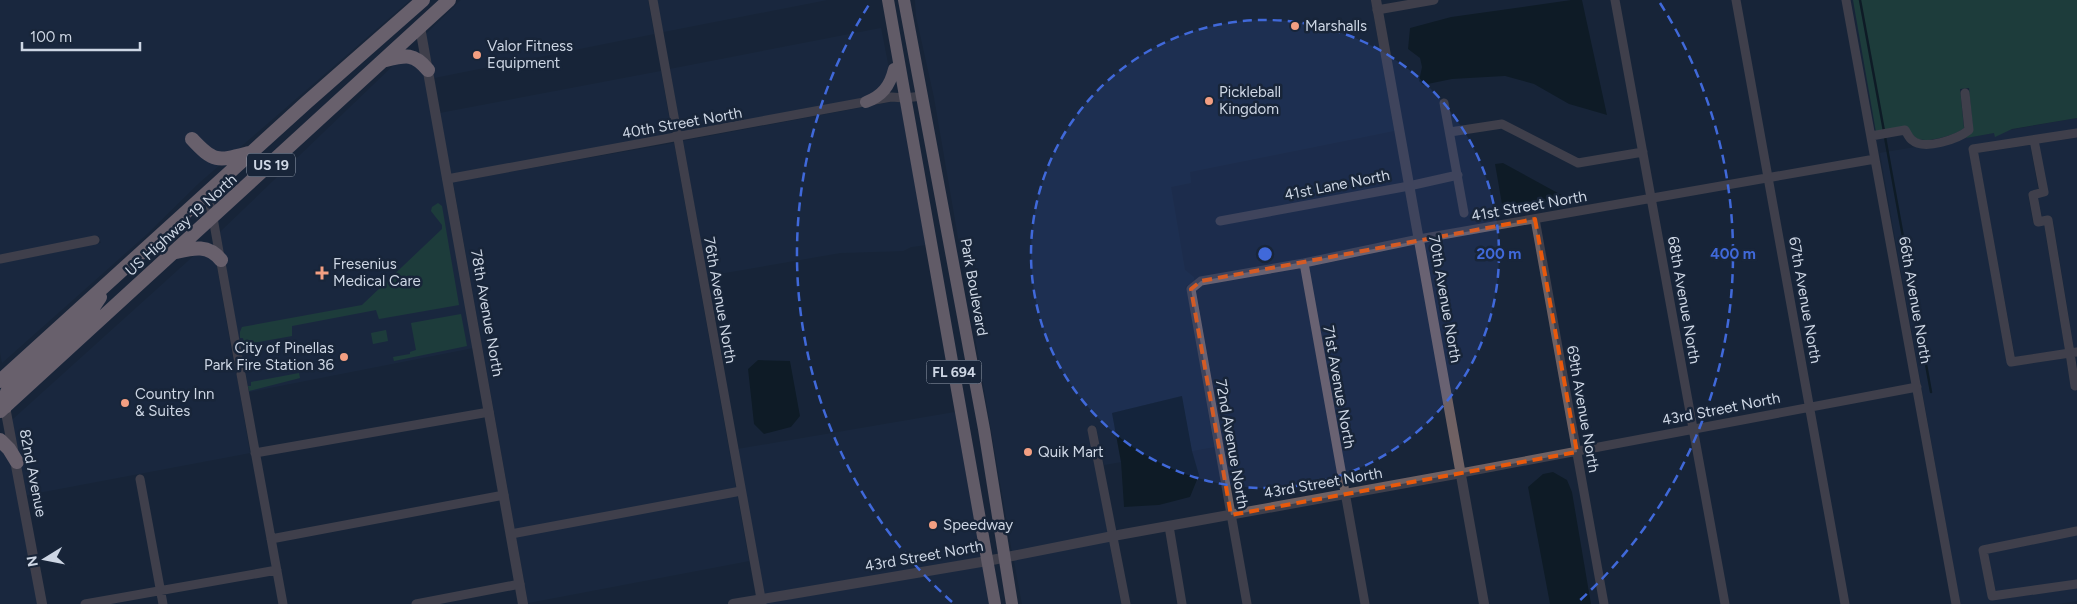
<svg xmlns="http://www.w3.org/2000/svg" width="2077" height="604" font-family="Figtree,sans-serif">
<rect width="100%" height="100%" fill="#182539"/>
<!-- built -->
<path fill="#1c2c46" d="M0,0H410L199,183L147,234L2,363L0,352V263L101,243L99,236L0,255Z
M461,0H648L654,34L434,78L426,34Z
M657,0H827L663,32Z
M915,0H1371L1394,131L1190,172L1191,183L1171,187L1185,270L1194,277V281L1186,286L1185,289L1187,291L1214,447L1192,451L1181,396L1112,413L1121,462L1104,465L1096,426L1088,427L1108,533L1012,552L934,97L916,16Z
M881,28L889,69L880,89L864,98L681,133L670,69Z
M398,61H412L424,72L473,348L249,392L245,369L236,371L250,453L27,495L12,420L198,252L216,261L234,365L243,363L220,232Z
M661,71L672,135L451,174L440,113Z
M891,102H900L926,245L911,247L903,251L840,253L707,276L683,141Z
M2077,118V129L1969,150L2007,363L2012,366L2066,358L2071,390L2077,389V527L1982,546L1979,551L1988,597L1993,600L2077,588V601L2057,604H1960L1880,153L1916,147L1924,149L1943,146L1966,138Z
M2077,138V348H2074L2053,220L2048,216L2042,217L2038,197L2044,196L2039,143Z
M674,143L749,561L528,603L453,182Z
M2030,145L2038,189L2032,191L2028,195L2033,223L2038,226L2044,225L2065,350L2015,357L1978,153Z
M955,412L981,558L764,594L738,449Z
M0,445L12,464L38,604H0Z
M2077,535V580L1996,592L1988,553Z
M1109,541L1121,604H1022L1014,560Z
M983,566L990,604H766V602Z"/>
<!-- green -->
<path fill="#255a3f" d="M1853,0H2077V118L2012,129L1995,137L1994,133L1966,138L1973,129L1969,88L1960,89L1964,128C1956,135 1926,144 1916,138C1913,136 1910,131 1908,128L1876,132Z
M438,203L442,206L459,305L379,319L376,310L292,326V336L247,344L244,342L243,338H240V332L242,327L362,305L442,229V225L431,211L432,207Z
M461,314L467,346L394,361L393,357L410,354V352L416,350L411,323Z
M386,330L388,341L373,344L371,333Z
M299,373L300,378L249,391L248,386H251V382Z"/>
<!-- water -->
<path fill="#031111" d="M1571,0H1582L1607,115L1569,104L1534,84L1505,76L1452,79L1423,85L1419,81L1422,67L1420,58L1408,49L1410,28L1451,17Z
M1503,163L1567,198L1503,210L1495,164Z
M758,360L790,361L800,416L791,427L764,434L754,424L748,369Z
M1182,396L1192,451L1199,475L1190,497L1159,505L1124,507L1121,462L1112,413Z
M1553,472L1567,480L1572,492L1591,604H1550L1528,487L1543,474Z"/>
<g fill="none" stroke-linecap="round" stroke-linejoin="round">
<!-- stream -->
<path stroke="#031111" stroke-width="2.5" d="M1860,0L1884,131
M1885,137L1931,392"/>
<!-- minor -->
<path stroke="#6f6163" stroke-width="9" d="M653,0L762,604
M1615,0L1725,604
M1736,0L1845,604
M1846,0L1956,604
M1377,10L1434,0
M1444,103L1464,213
M1450,132L1502,124L1578,163L1643,152
M1871,136L1905,130C1907,133 1909,138 1912,140C1924,151 1958,139 1969,130L1965,93
M2034,140L2044,192L2033,195L2038,222L2048,220L2070,353L2011,362L1973,149L2077,133
M447,179L891,97L905,98L922,96
M207,192L213,218L240,369
M1535,219L1604,604
M1220,221L1409,186L1458,175
M0,259L95,240
M1304,263L1365,604
M241,374L283,604
M2075,386L2070,353L2077,352
M1092,430L1126,604
M255,453L489,412
M1461,473L1917,387
M140,479L163,604
M1169,526L1182,604
M2077,531L1983,550L1992,596L2077,584
M511,534L741,491
M271,539L504,495
M85,604L277,570
M416,604L520,584
M1247,604L1191,289L1201,281L1304,263L1419,239L1875,159"/>
<!-- tertiary -->
<path stroke="#6f6163" stroke-width="10" d="M1376,0L1484,604
M420,27L523,604
M5,407L42,604
M733,604L987,561L1113,536L1461,473"/>
<!-- primary -->
<path stroke="#ba9da0" stroke-width="12" d="M888,0L995,604
M904,0L984,429L1012,604
M866,102C882,96 890,86 894,69"/>
<!-- trunk -->
<path stroke="#c9a8ac" stroke-width="14" d="M386,60C406,55 414,53 428,70
M192,139C214,163 218,161 249,153
M176,252C193,248 208,244 221,260
M0,381L307,102L423,0
M5,407L7,392L12,385L88,315L100,297
M0,411L449,0
M0,440L9,449L17,462"/>
</g>
<!-- marked area -->
<path d="M0 0H2077V604H0ZM1535,219L1577,452L1231,515L1191,289L1201,281Z" fill="#182539" fill-opacity=".55" fill-rule="evenodd"/>
<path fill="none" stroke="#e8590c" stroke-width="4" stroke-dasharray="10 6" stroke-linejoin="round" d="M1535,219L1577,452L1231,515L1191,289L1201,281Z"/>
<!-- distance rings -->
<circle cx="1265" cy="254" r="234" fill="#4069da" fill-opacity=".12"/>
<g fill="none" stroke="#4069da" stroke-width="2.5" stroke-dasharray="9 6">
<circle cx="1265" cy="254" r="234"/>
<path d="M952 602A468 468 0 0 1 870 3M1660 3A468 468 0 0 1 1578 602"/>
</g>
<!-- markers -->
<g fill="#f39f82" stroke="#182539" stroke-width="2">
<circle cx="1295" cy="26" r="5"/>
<circle cx="477" cy="55" r="5"/>
<circle cx="1209" cy="101" r="5"/>
<path d="M319.5 265.5h5v5h5v5h-5v5h-5v-5h-5v-5h5z"/>
<circle cx="344" cy="357" r="5"/>
<circle cx="125" cy="403" r="5"/>
<circle cx="1028" cy="452" r="5"/>
<circle cx="933" cy="525" r="5"/>
</g>
<g text-anchor="middle" dominant-baseline="central" stroke-width="5" stroke-linejoin="round" paint-order="stroke">
<!-- shield labels -->
<g fill="#182539" stroke="#97a1b1" stroke-width="1">
<rect x="247" y="153.5" width="48" height="23" rx="4"/>
<rect x="926.5" y="360.5" width="55" height="23" rx="4"/>
</g>
<g font-size="14" font-weight="bold" fill="#cdd6e4">
<text x="271" y="165">US 19</text>
<text x="954" y="372">FL 694</text>
</g>
<!-- poi labels -->
<g font-size="15" fill="#cdd6e4" stroke="#182539" text-anchor="start">
<text x="1305" y="26">Marshalls</text>
<text x="487" y="46">Valor Fitness<tspan x="487" dy="17">Equipment</tspan></text>
<text x="1219" y="92">Pickleball<tspan x="1219" dy="17">Kingdom</tspan></text>
<text x="333" y="264">Fresenius<tspan x="333" dy="17">Medical Care</tspan></text>
<text x="334" y="348" text-anchor="end">City of Pinellas<tspan x="334" dy="17">Park Fire Station 36</tspan></text>
<text x="135" y="394">Country Inn<tspan x="135" dy="17">&amp; Suites</tspan></text>
<text x="1038" y="452">Quik Mart</text>
<text x="943" y="525">Speedway</text>
</g>
<!-- street labels -->
<g font-size="15" fill="#cdd6e4" stroke="#182539">
<text transform="translate(682 123) rotate(-10)">40th Street North</text>
<text transform="translate(1337 185) rotate(-11)">41st Lane North</text>
<text transform="translate(1529 206) rotate(-10)">41st Street North</text>
<text transform="translate(181 225) rotate(-42)">US Highway 19 North</text>
<text transform="translate(974 287) rotate(80)">Park Boulevard</text>
<text transform="translate(1445 299) rotate(80)">70th Avenue North</text>
<text transform="translate(720 300) rotate(80)">76th Avenue North</text>
<text transform="translate(1684 300) rotate(80)">68th Avenue North</text>
<text transform="translate(1805 300) rotate(80)">67th Avenue North</text>
<text transform="translate(1915 300) rotate(80)">66th Avenue North</text>
<text transform="translate(487 313) rotate(80)">78th Avenue North</text>
<text transform="translate(1339 387) rotate(80)">71st Avenue North</text>
<text transform="translate(1583 409) rotate(80)">69th Avenue North</text>
<text transform="translate(1721 409) rotate(-11)">43rd Street North</text>
<text transform="translate(1232 444) rotate(80)">72nd Avenue North</text>
<text transform="translate(33 473) rotate(79)">82nd Avenue</text>
<text transform="translate(1323 483) rotate(-10)">43rd Street North</text>
<text transform="translate(924 556) rotate(-10)">43rd Street North</text>
</g>
</g>
<circle cx="1265" cy="254" r="8" fill="#4069da" stroke="#182539" stroke-width="2.5"/>
<g font-size="15" text-anchor="middle" font-weight="bold" fill="#4069da" stroke="#182539" stroke-width="5" stroke-linejoin="round" paint-order="stroke">
<text x="1499" y="259">200 m</text>
<text x="1733" y="259">400 m</text>
</g>
<!-- north arrow -->
<g transform="translate(45 559) rotate(260)" stroke="#182539" stroke-width="4" paint-order="stroke">
<path d="M0-4L9 19L0 12L-9 19Z" fill="#cdd6e4"/>
<text y="-8" font-size="14" font-weight="bold" text-anchor="middle" fill="#cdd6e4">N</text>
</g>
<!-- scale -->
<path d="M22 42v8h118v-8" fill="none" stroke="#cdd6e4" stroke-width="2.5"/>
<text x="30" y="42" font-size="15" fill="#cdd6e4" stroke="#182539" stroke-width="4" paint-order="stroke">100 m</text>
</svg>
